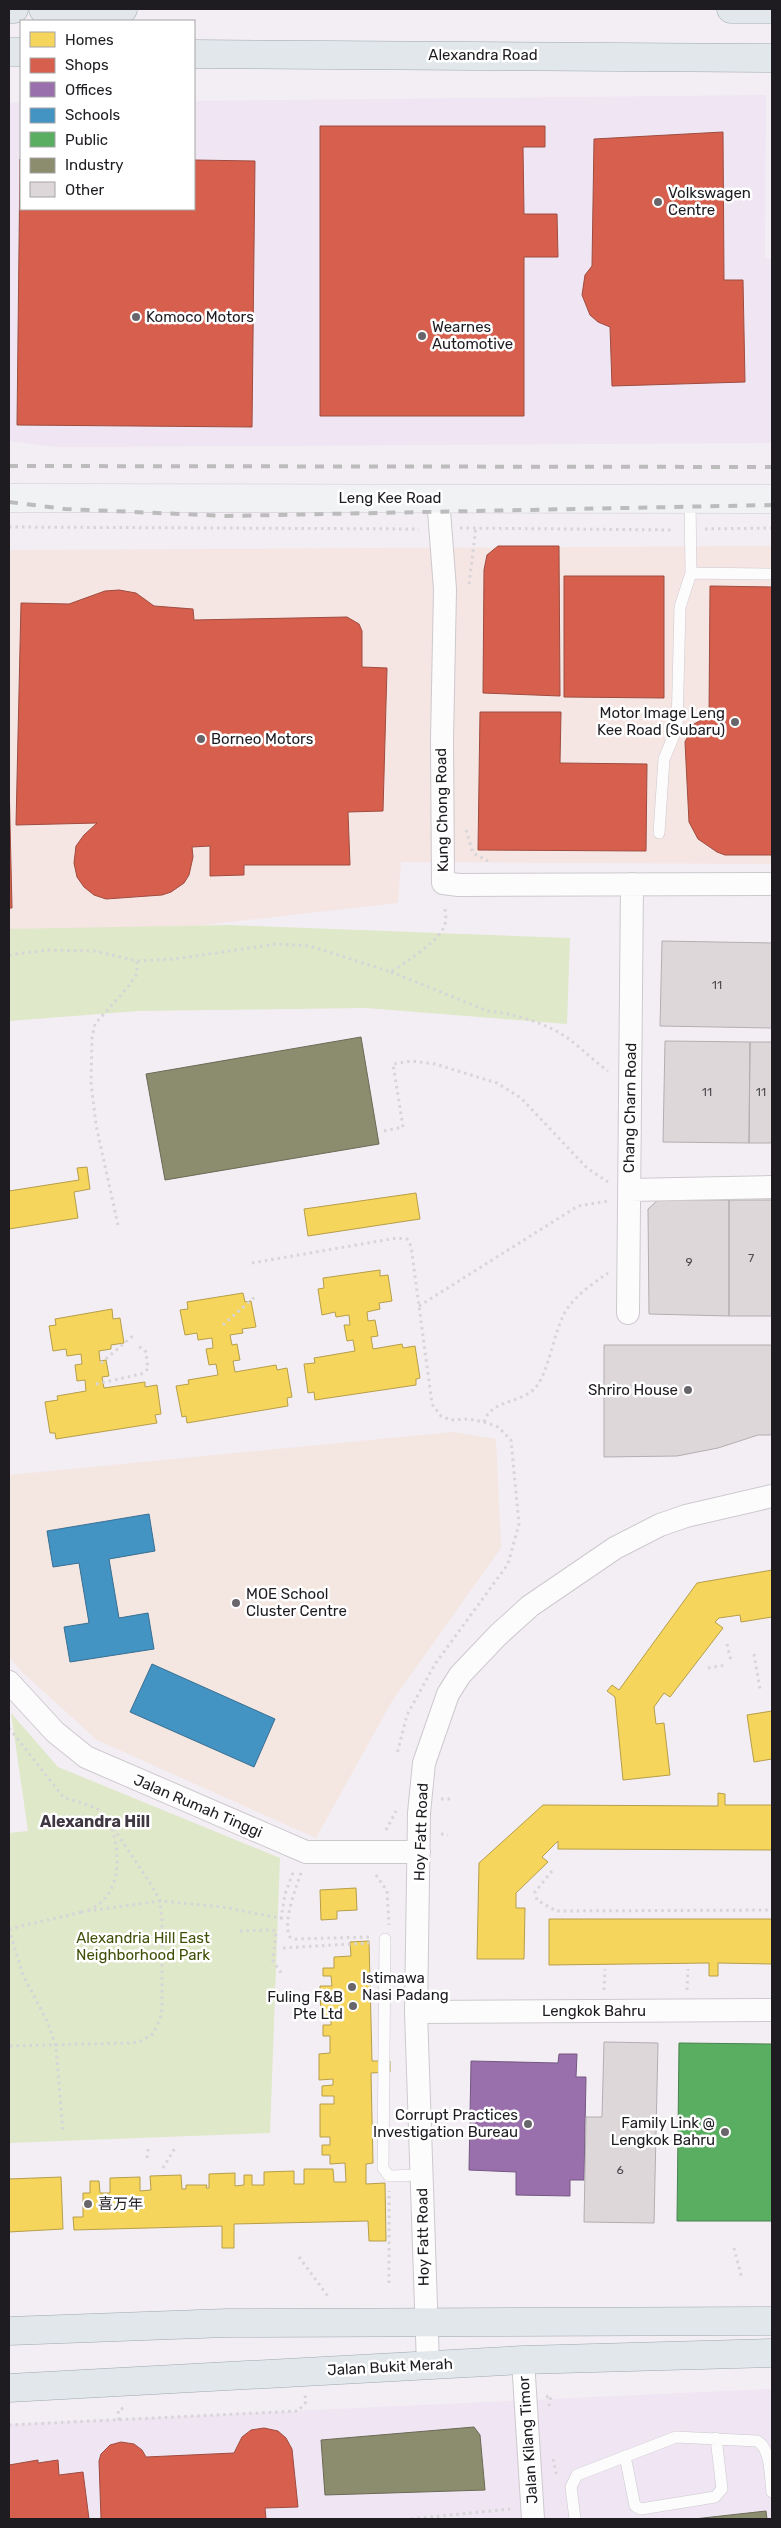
<svg xmlns="http://www.w3.org/2000/svg" width="781" height="2528" font-family="Rubik,'Noto Sans SC',sans-serif">
<rect width="100%" height="100%" fill="#f3eef4"/>
<!-- commercial -->
<path fill="#f5e5e3" d="M772,546V864L401,862L398,903L9,947V550Z"/>
<!-- built -->
<path fill="#efe5f3" d="M766,95L765,258L772,259V443L56,447L9,441V103L21,102V209H194V101Z
M772,2389V2519H9V2424Z"/>
<!-- education -->
<path fill="#f4e6e1" d="M453,1432L496,1439L501,1548L392,1701L316,1838L97,1740L22,1672L9,1657V1475Z"/>
<!-- green -->
<path fill="#dfe8c8" d="M228,925L570,938L567,1024L366,1008L139,1011L9,1021V929Z
M11,1713L58,1767L280,1858L270,2133L9,2143V1833L28,1831Z"/>
<!-- homes -->
<path fill="#f6d55c" stroke="#b69e4a" d="M87,1167L90,1189L74,1192L78,1218L9,1229V1191L79,1180L77,1168Z
M416,1193L420,1219L308,1236L304,1209Z
M380,1270V1276L388,1275L392,1301L379,1303L380,1309L367,1312L368,1321L375,1320L378,1336L371,1337L373,1349L402,1344L403,1348L415,1346L420,1378L416,1379V1385L315,1400L314,1392L308,1393L304,1364L315,1363L314,1358L355,1351L353,1340L347,1341L344,1325H350L349,1315L336,1317L335,1312L322,1315L318,1289L324,1288L323,1278Z
M243,1293L245,1302L251,1301L256,1327L242,1329L243,1333L230,1335L232,1345L237,1344L240,1360L233,1361L235,1372L276,1365L277,1370L287,1368L292,1397L287,1398L288,1406L187,1423L186,1416L182,1417L176,1386L189,1384L188,1380L218,1375L216,1364L209,1365L206,1349L213,1348L212,1338L198,1340L197,1333L185,1335L180,1310L188,1309L187,1302Z
M112,1309L113,1319L120,1318L124,1343L111,1345V1349L99,1351L100,1361L106,1360L109,1376L102,1377L104,1388L145,1382V1387L157,1385L161,1414L155,1415L157,1423L56,1439L55,1433H50L45,1402L58,1400L57,1396L86,1391L85,1380L77,1381L75,1365L82,1364L81,1354L67,1356L66,1349L53,1351L49,1326L56,1325L55,1319Z
M772,1570V1617L741,1622L740,1615L719,1618L715,1622L723,1628L670,1697L664,1693L654,1707L656,1724L664,1723L670,1775L623,1780L615,1697L607,1691L612,1685L619,1690L697,1583Z
M772,1711V1759L754,1762L747,1715Z
M718,1793L725,1794V1805H772V1850L558,1849V1841L542,1857L548,1862L516,1893V1908H525L524,1959H477L479,1863L543,1805L718,1806Z
M356,1888L357,1910L337,1911V1919L321,1920L320,1890Z
M549,1919H772V1964L718,1963V1976H709V1963L549,1965Z
M369,1941L372,2061H390V2072L371,2073L373,2163L366,2164V2184L385,2183L386,2241H369L368,2221L234,2224V2248H222V2226L74,2230L73,2217H83V2193H90V2181H99L100,2193H110V2178L140,2177V2191L151,2190L150,2176L181,2175L182,2189H186V2185H207L206,2188H209V2174L235,2173V2186L244,2185V2175H252V2185H264V2172L294,2171V2184H304V2169H333L334,2182H346L345,2163L330,2164V2155H322V2145H330V2137H320V2104H334V2096H322V2086L333,2085V2079L319,2080V2054L330,2053V2036H323V2025H331V2017H321L320,1986H332L331,1976H323V1968H334V1957L351,1956L350,1942Z
M61,2177L63,2229L9,2232V2179Z"/>
<!-- shops -->
<path fill="#d6604d" stroke="#9f4c40" d="M320,126H545V147H523L524,214H557L558,257H524V416H320Z
M723,132L724,280H743L745,382L612,386L610,327L598,322L590,315L582,295L585,275L592,266L594,139Z
M20,159L21,209H194V160L255,161L252,427L17,425Z
M498,546H559L560,696L483,693L484,570L487,555Z
M564,576H664V698L564,697Z
M710,586L772,587V855H725L717,852L698,839L689,822L685,742L694,724L709,716Z
M119,590L136,593L154,606L193,609L194,620L347,617L359,624L362,631V667L387,668L383,811L348,812L350,865H244V875L210,876V846L192,847L193,857L189,875L184,883L171,892L162,895L106,899L94,895L84,887L77,877L74,863L76,846L84,835L97,823L16,825L21,603L69,604L105,591Z
M480,712H561L560,763L647,764L646,851L478,850Z
M9,779L12,908H9Z
M264,2428L278,2431L286,2438L292,2449L298,2507L265,2508L266,2519H101L99,2461L101,2454L110,2445L121,2442L134,2444L142,2450L146,2457L234,2453L242,2437L251,2430Z
M38,2460V2463L58,2460L59,2475L83,2472L89,2519H9V2465Z"/>
<!-- offices -->
<path fill="#9970ab" stroke="#745782" d="M559,2054H577L576,2077H586L584,2180H570V2196L516,2195V2172L469,2170L471,2061L558,2063Z"/>
<!-- schools -->
<path fill="#4393c3" stroke="#386f92" d="M149,1514L155,1551L109,1559L119,1618L148,1613L154,1649L70,1662L64,1627L89,1623L79,1563L53,1567L47,1531Z
M152,1664L275,1719L254,1767L130,1712Z"/>
<!-- public -->
<path fill="#5aae61" stroke="#48824e" d="M679,2043L772,2044V2221H677Z"/>
<!-- industry -->
<path fill="#8c8c6e" stroke="#6b6a57" d="M361,1037L379,1144L165,1180L146,1074Z
M474,2427L480,2435L485,2490L325,2495L321,2440Z
M766,2511L767,2519H694Z"/>
<!-- building -->
<path fill="#ddd7da" stroke="#b3aeb0" d="M662,941L772,943V1028L660,1026Z
M665,1041L750,1042L749,1143L663,1142Z
M750,1042H772V1143H749Z
M658,1200H729V1316L649,1314L648,1209Z
M729,1200H772V1316H729Z
M604,1345H772V1435H758L718,1448L677,1456L604,1457Z
M604,2042L658,2043L654,2223L584,2222L586,2117H602Z"/>
<g fill="none" stroke-linecap="round" stroke-linejoin="round">
<defs>
<path id="lane" d="M691,573L772,574
M659,833L664,759L677,728L680,607L691,573L690,499
M385,1939L383,2168L389,2176L422,2175
M625,2456L635,2506L641,2509L715,2497L722,2489L716,2438
M575,2519L571,2487L577,2475L676,2437L757,2441C771,2448 770,2477 772,2492"/>
<path id="street" d="M438,498L445,589L442,740L443,883L459,885L772,884
M630,1190L772,1187
M628,1313L632,884
M9,1682L55,1732L86,1757L306,1852H419
M416,2012L772,2010
M523,2360L533,2519
M428,2365L416,2012L419,1813L424,1763L448,1694L460,1675L498,1635L530,1606L615,1548L660,1525L686,1516L772,1496"/>
<path id="secondary" d="M9,498L772,499"/>
<path id="primary" d="M9,9H14
M43,9H123
M731,9H772
M9,52H21
M194,54L772,58
M9,2331L227,2323L772,2321
M9,2388L523,2360L772,2353"/>
</defs>
<!-- lane casing -->
<use href="#lane" stroke="#cdc9ce" stroke-width="12"/>
<!-- street casing -->
<use href="#street" stroke="#cdc9ce" stroke-width="24"/>
<!-- secondary casing -->
<use href="#secondary" stroke="#cdc9ce" stroke-width="29"/>
<!-- primary casing -->
<use href="#primary" stroke="#9da8af" stroke-width="29"/>
<!-- path -->
<path stroke="#d7d5d8" stroke-width="3" stroke-dasharray="2.5 4" stroke-linecap="butt" d="M9,448H10
M9,527L419,529
M460,528L674,530
M705,529L772,528
M469,584L476,527
M466,830L473,853L488,861
M9,955L48,950L94,951L137,961L174,959L277,944L310,946L391,972C405,962 435,944 443,929C447,922 446,913 444,906
M391,972L488,1011C513,1013 549,1024 569,1039C582,1049 594,1061 608,1071
M384,1131L403,1127L393,1064L412,1061L435,1064L497,1083L521,1098L587,1168L608,1182
M118,1225L96,1125L91,1082L92,1037L95,1024L128,987L137,974V961
M252,1263L397,1238L407,1239L411,1246L432,1404L441,1416L451,1420L469,1419L484,1422L498,1427L511,1440L519,1524L508,1564L435,1664L407,1715L397,1754
M419,1306L578,1206L608,1201
M223,1325L257,1295
M101,1363L135,1334
M96,1384L141,1374L148,1369L146,1352L136,1344
M484,1422C490,1401 516,1404 533,1390C550,1375 553,1327 569,1306C579,1293 595,1282 608,1273
M727,1644L731,1661
M754,1654L760,1689
M708,1668L726,1665
M9,1728L63,1797L97,1808L110,1823L152,1886L160,1901L162,1921V2009L160,2019L153,2034L139,2042L129,2043L9,2046
M441,1799H450
M386,1830L396,1811
M441,1834L448,1835
M552,1871L535,1892L537,1900L556,1911L772,1910
M301,1873C296,1888 282,1923 290,1937L295,1939L369,1937
M376,1875L387,1891L389,1925
M88,1910C121,1898 121,1856 112,1829
M81,1912L160,1901L223,1907L285,1919
M281,1919L285,1894L294,1870
M9,1929L23,1975L48,2023L56,2047L63,2132
M9,1929L82,1912
M240,1931L272,1930L276,1931L273,1961L282,1974
M283,1948L369,1943
M604,1990L605,1969
M687,1990L688,1969
M147,2158L148,2149
M163,2168L175,2148
M734,2248L742,2279
M299,2257L330,2299
M389,2283V2191
M546,2397L551,2396L549,2406
M119,2420L118,2410L124,2408
M9,2425L298,2411L306,2402L305,2395
M553,2459L557,2477
M411,2519L510,2509"/>
<!-- lane -->
<use href="#lane" stroke="#fdfcfd" stroke-width="11"/>
<!-- street -->
<use href="#street" stroke="#fdfcfd" stroke-width="22"/>
<!-- secondary -->
<use href="#secondary" stroke="#f0f2f4" stroke-width="28"/>
<!-- primary -->
<use href="#primary" stroke="#e1e7eb" stroke-width="28"/>
<!-- rail -->
<path stroke="#bdbcbd" stroke-width="4" stroke-dasharray="9 9" stroke-linecap="butt" d="M9,466L772,467
M9,502L65,509L227,516L772,505"/>
</g>
<!-- markers -->
<g fill="#69666b" stroke="#fff" stroke-width="2">
<circle cx="658" cy="202" r="5"/>
<circle cx="136" cy="317" r="5"/>
<circle cx="422" cy="336" r="5"/>
<circle cx="735" cy="722" r="5"/>
<circle cx="201" cy="739" r="5"/>
<circle cx="688" cy="1390" r="5"/>
<circle cx="236" cy="1603" r="5"/>
<circle cx="352" cy="1987" r="5"/>
<circle cx="353" cy="2006" r="5"/>
<circle cx="528" cy="2124" r="5"/>
<circle cx="725" cy="2132" r="5"/>
<circle cx="88" cy="2204" r="5"/>
</g>
<g text-anchor="middle" dominant-baseline="central" stroke-width="5" stroke-linejoin="round" paint-order="stroke">
<!-- number labels -->
<g font-size="12" fill="#4e4b4f">
<text x="717" y="985">11</text>
<text x="707" y="1092">11</text>
<text x="761" y="1092">11</text>
<text x="751" y="1258">7</text>
<text x="689" y="1262">9</text>
<text x="620" y="2170">6</text>
</g>
<!-- street labels -->
<g font-size="15" fill="#1f1c21" stroke="#fff">
<text x="483" y="55">Alexandra Road</text>
<text x="390" y="498">Leng Kee Road</text>
<text transform="translate(442 810) rotate(-91)">Kung Chong Road</text>
<text transform="translate(630 1108) rotate(-89)">Chang Charn Road</text>
<text transform="translate(198 1806) rotate(23)">Jalan Rumah Tinggi</text>
<text transform="translate(421 1832) rotate(-88)">Hoy Fatt Road</text>
<text x="594" y="2011">Lengkok Bahru</text>
<text transform="translate(423 2237) rotate(-91)">Hoy Fatt Road</text>
<text transform="translate(390 2367) rotate(-3)">Jalan Bukit Merah</text>
<text transform="translate(528 2440) rotate(-94)">Jalan Kilang Timor</text>
</g>
<!-- poi labels -->
<g font-size="15" fill="#1f1c21" stroke="#fff" text-anchor="start">
<text x="668" y="193">Volkswagen<tspan x="668" dy="17">Centre</tspan></text>
<text x="146" y="317">Komoco Motors</text>
<text x="432" y="327">Wearnes<tspan x="432" dy="17">Automotive</tspan></text>
<text x="725" y="713" text-anchor="end">Motor Image Leng<tspan x="725" dy="17">Kee Road (Subaru)</tspan></text>
<text x="211" y="739">Borneo Motors</text>
<text x="678" y="1390" text-anchor="end">Shriro House</text>
<text x="246" y="1594">MOE School<tspan x="246" dy="17">Cluster Centre</tspan></text>
<text x="362" y="1978">Istimawa<tspan x="362" dy="17">Nasi Padang</tspan></text>
<text x="343" y="1997" text-anchor="end">Fuling F&amp;B<tspan x="343" dy="17">Pte Ltd</tspan></text>
<text x="518" y="2115" text-anchor="end">Corrupt Practices<tspan x="518" dy="17">Investigation Bureau</tspan></text>
<text x="715" y="2123" text-anchor="end">Family Link @<tspan x="715" dy="17">Lengkok Bahru</tspan></text>
<text x="98" y="2204">喜万年</text>
</g>
<!-- park labels -->
<g font-size="15" fill="#3f4f07" stroke="#fff">
<text x="143" y="1938">Alexandria Hill East<tspan x="143" dy="17">Neighborhood Park</tspan></text>
</g>
<!-- neighbourhood labels -->
<g font-size="16" font-weight="bold" fill="#3f3742" stroke="#fff">
<text x="95" y="1821">Alexandra Hill</text>
</g>
</g>
<!-- border -->
<rect width="781" height="2528" fill="none" stroke="#1f1c21" stroke-width="20"/>
<!-- legend -->
<rect x="20" y="20" width="175" height="190" fill="#ffffff" stroke="#a5a4a6"/>
<rect x="30" y="32" width="25" height="15" fill="#f6d55c" stroke="#a5a4a6"/>
<text x="65" y="45" font-size="15" fill="#1f1c21">Homes</text>
<rect x="30" y="58" width="25" height="15" fill="#d6604d" stroke="#a5a4a6"/>
<text x="65" y="70" font-size="15" fill="#1f1c21">Shops</text>
<rect x="30" y="82" width="25" height="15" fill="#9970ab" stroke="#a5a4a6"/>
<text x="65" y="95" font-size="15" fill="#1f1c21">Offices</text>
<rect x="30" y="108" width="25" height="15" fill="#4393c3" stroke="#a5a4a6"/>
<text x="65" y="120" font-size="15" fill="#1f1c21">Schools</text>
<rect x="30" y="132" width="25" height="15" fill="#5aae61" stroke="#a5a4a6"/>
<text x="65" y="145" font-size="15" fill="#1f1c21">Public</text>
<rect x="30" y="158" width="25" height="15" fill="#8c8c6e" stroke="#a5a4a6"/>
<text x="65" y="170" font-size="15" fill="#1f1c21">Industry</text>
<rect x="30" y="182" width="25" height="15" fill="#ddd7da" stroke="#a5a4a6"/>
<text x="65" y="195" font-size="15" fill="#1f1c21">Other</text>
</svg>
